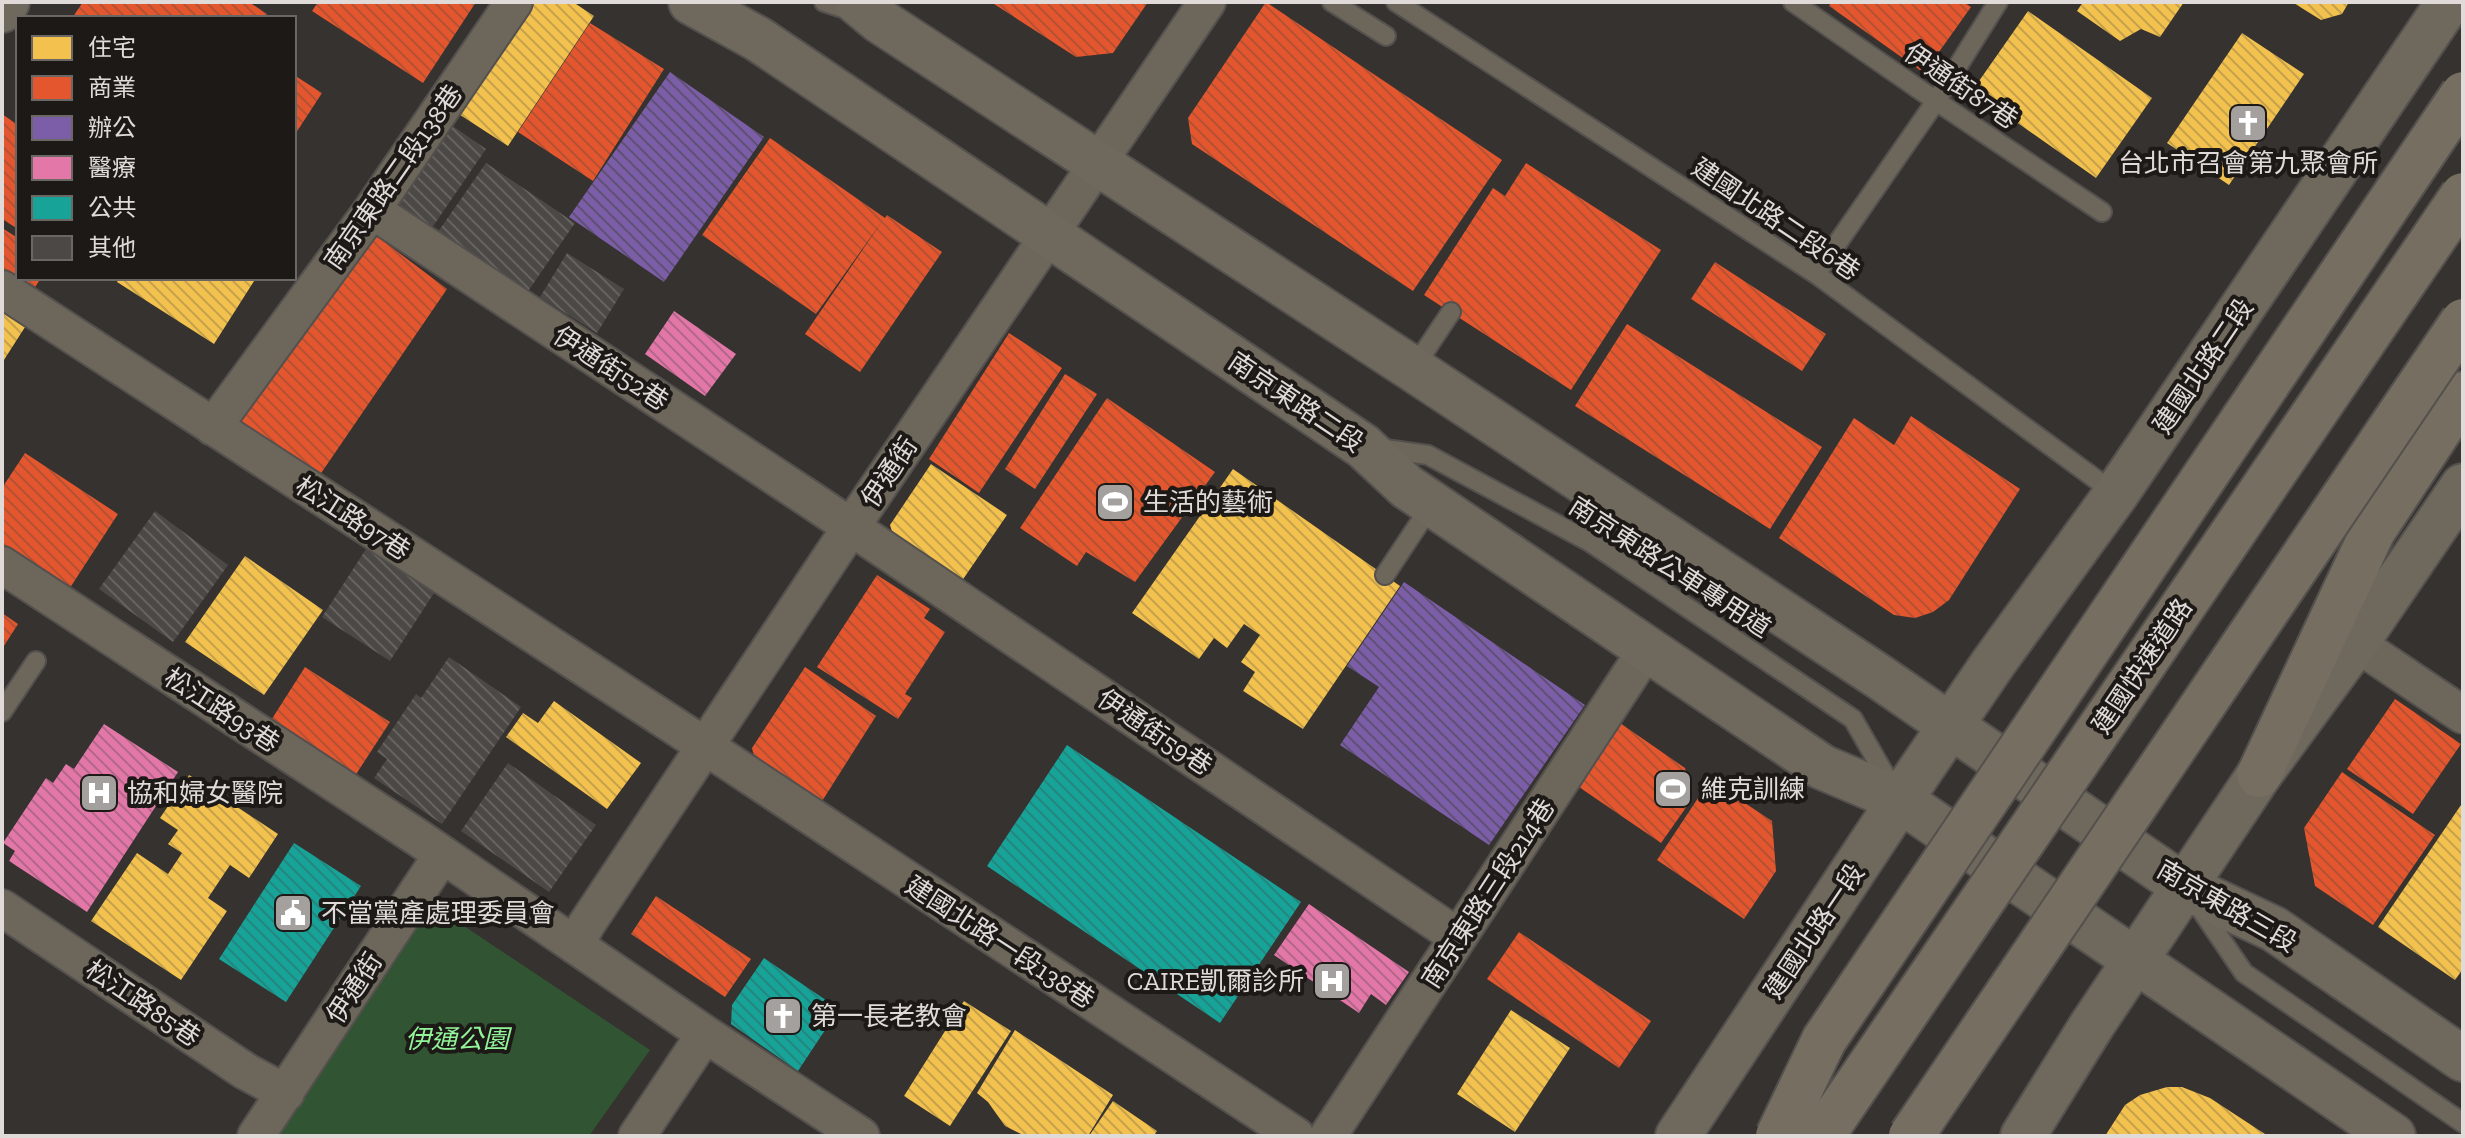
<svg xmlns="http://www.w3.org/2000/svg" width="2465" height="1138" font-family="'Zilla Slab','Noto Sans TC',serif">
<defs>
<pattern id="homes-back-hatch" width="6" height="6" patternUnits="userSpaceOnUse" patternTransform="scale(2)"><rect width="6" height="6" fill="#f2c14e"/><path d="M-1 5l2 2M0 0l6 6M5-1l2 2" fill="none" stroke="#c6a14b"/></pattern>
<pattern id="shops-back-hatch" width="6" height="6" patternUnits="userSpaceOnUse" patternTransform="scale(2)"><rect width="6" height="6" fill="#e4572e"/><path d="M-1 5l2 2M0 0l6 6M5-1l2 2" fill="none" stroke="#b45134"/></pattern>
<pattern id="offices-back-hatch" width="6" height="6" patternUnits="userSpaceOnUse" patternTransform="scale(2)"><rect width="6" height="6" fill="#7b5ea7"/><path d="M-1 5l2 2M0 0l6 6M5-1l2 2" fill="none" stroke="#5f5074"/></pattern>
<pattern id="health-back-hatch" width="6" height="6" patternUnits="userSpaceOnUse" patternTransform="scale(2)"><rect width="6" height="6" fill="#e377a8"/><path d="M-1 5l2 2M0 0l6 6M5-1l2 2" fill="none" stroke="#b36789"/></pattern>
<pattern id="public-back-hatch" width="6" height="6" patternUnits="userSpaceOnUse" patternTransform="scale(2)"><rect width="6" height="6" fill="#17a398"/><path d="M-1 5l2 2M0 0l6 6M5-1l2 2" fill="none" stroke="#24867e"/></pattern>
<pattern id="building-back-hatch" width="6" height="6" patternUnits="userSpaceOnUse" patternTransform="scale(2)"><rect width="6" height="6" fill="#4b4845"/><path d="M-1 5l2 2M0 0l6 6M5-1l2 2" fill="none" stroke="#65625f"/></pattern>
</defs>
<rect width="100%" height="100%" fill="#35322f"/>
<!-- park -->
<path fill="#315532" d="M431,904L650,1050L589,1136H271Z"/>
<!-- homes -->
<path fill="url(#homes-back-hatch)" d="M526,2H573L594,16L508,146L454,111Z
M2083,2H2184L2160,37L2141,29L2120,41L2077,11Z
M2292,2H2349L2342,14L2321,20Z
M2028,11L2152,98L2096,178L1972,91Z
M2242,33L2304,74L2229,185L2167,143Z
M119,278H256L214,344L117,282Z
M2,308L27,324L2,363Z
M931,464L1007,515L955,591L899,554L890,525Z
M1233,469L1400,586L1303,729L1243,691L1255,672L1241,662L1260,635L1244,624L1227,648L1214,638L1199,659L1132,613Z
M245,556L323,610L264,695L185,642Z
M554,701L641,763L607,809L506,737L523,713L538,723Z
M189,775L278,834L249,878L230,865L208,898L227,911L181,980L91,921L137,853L168,874L182,853L168,844L178,830L160,818Z
M2463,802V969L2455,980L2378,927Z
M964,1001L1011,1031L950,1126L904,1096Z
M1511,1010L1570,1048L1515,1132L1457,1094Z
M1015,1030L1113,1095L1088,1136H1025L1005,1126L988,1102L977,1093Z
M2167,1087H2182L2210,1098L2268,1136H2105L2125,1105L2140,1095Z
M1113,1101L1157,1131L1155,1134L1158,1136H1089Z"/>
<!-- shops -->
<path fill="url(#shops-back-hatch)" d="M83,2H249L267,14L264,18H72Z
M318,2H476L423,83L312,11Z
M991,2H1148L1113,53L1076,57Z
M1266,2L1502,160L1413,291L1192,144L1188,118Z
M1831,2H1963L1971,7L1924,73L1829,6Z
M590,23L664,69L593,181L518,132Z
M294,75L322,93L294,136Z
M2,114L18,125V229L2,219Z
M770,138L885,218L887,215L942,252L860,372L805,334L883,220L816,314L702,235Z
M1526,163L1661,250L1571,390L1424,295L1493,188L1505,196Z
M2,228L18,238V278H41L28,298L2,281Z
M378,237L447,289L313,485L234,430L359,242Z
M1715,262L1826,334L1802,371L1691,299Z
M1627,324L1822,447L1770,529L1575,406Z
M1009,333L1062,368L979,493L929,459Z
M1065,374L1097,394L1035,489L1005,469Z
M1107,398L1215,472L1135,582L1086,552L1077,566L1020,528Z
M1911,416L2020,489L1949,600L1933,612L1915,618L1894,615L1779,538L1854,418L1894,445Z
M25,453L118,514L64,597L2,556V488Z
M877,575L930,609L924,618L945,632L905,694L912,698L898,719L817,667Z
M2,613L18,624L2,649Z
M305,667L390,722L353,779L268,725Z
M805,667L876,716L819,806L756,765L752,748Z
M2395,699L2461,744L2413,814L2347,769Z
M1620,723L1685,768L1692,799L1661,843L1576,785Z
M2342,772L2435,835L2373,925L2315,886L2304,828Z
M1710,780L1772,821L1776,871L1744,919L1657,860Z
M656,896L751,959L725,997L631,934Z
M1519,932L1651,1021L1619,1068L1487,979Z"/>
<!-- offices -->
<path fill="url(#offices-back-hatch)" d="M670,72L764,137L664,282L569,217Z
M1404,582L1585,705L1489,845L1340,745L1379,687L1347,666Z"/>
<!-- health -->
<path fill="url(#health-back-hatch)" d="M674,311L736,354L705,396L645,354Z
M104,724L178,772L87,912L9,861L15,851L3,843L46,778L53,783L66,764L74,769Z
M1309,904L1409,972L1386,1005L1371,994L1359,1013L1274,955Z"/>
<!-- public -->
<path fill="url(#public-back-hatch)" d="M1067,745L1301,902L1220,1023L987,866Z
M294,843L361,886L286,1002L219,959Z
M764,958L839,1009L798,1071L731,1024L732,1005Z"/>
<!-- building -->
<path fill="url(#building-back-hatch)" d="M444,120L486,149L427,235L385,206Z
M486,163L575,223L522,300L433,239Z
M567,253L624,289L597,333L540,297Z
M155,511L228,565L173,642L99,589Z
M366,549L434,593L390,661L322,617Z
M449,657L521,707L442,824L374,778L387,759L377,752L416,694L421,698Z
M508,763L596,825L549,892L461,831Z"/>
<g fill="none" stroke-linecap="round" stroke-linejoin="round">
<defs>
<path id="lane" d="M824,2L858,13
M1332,2L1386,36
M1396,2L1816,274L2116,494
M1793,2L1936,101L2102,212
M1816,274L1936,101L1998,2
M1413,369L1451,312
M1378,448L1428,455L1590,542L1853,719L1892,787
M1385,575L1432,504
M2,712L36,661
M2197,904L2244,973L2463,1123"/>
<path id="street" d="M372,210L817,504L1458,937
M2,289L673,725L1296,1136
M213,427L372,210L514,2
M2,565L417,837L705,1034L861,1136
M2356,643L2463,715
M2,908L245,1071L286,1093
M576,946L586,925L851,527L1207,2
M256,1136L442,855
M637,1136L705,1034
M1328,1136L1647,649"/>
<path id="secondary" d="M691,2L758,39L1363,446L1407,487L1822,767L1900,800L2393,1136
M857,2L880,21L1413,369L1881,678L2185,887L2274,929L2463,1059
M2,10L7,2
M1678,1136L1900,800L1994,662L2116,494L2449,2
M2023,1136L2092,1025L2259,775L2356,643L2463,486"/>
<path id="highway" d="M2259,775L2373,531L2463,394"/>
</defs>
<!-- lane casing -->
<use href="#lane" stroke="#53504e" stroke-width="22"/>
<!-- street casing -->
<use href="#street" stroke="#53504e" stroke-width="40"/>
<!-- secondary casing -->
<use href="#secondary" stroke="#53504e" stroke-width="48"/>
<!-- highway casing -->
<use href="#highway" stroke="#53504e" stroke-width="48"/>
<!-- lane -->
<use href="#lane" stroke="#6c665b" stroke-width="18"/>
<!-- street -->
<use href="#street" stroke="#6c665b" stroke-width="36"/>
<!-- secondary -->
<use href="#secondary" stroke="#6f685c" stroke-width="44"/>
<!-- highway -->
<use href="#highway" stroke="#756e61" stroke-width="44"/>
<defs>
<path id="highway-bridge" d="M1778,1136L1824,1040L2463,94
M1822,1136L2463,195
M1911,1136L2463,321"/>
</defs>
<!-- highway-bridge casing -->
<use href="#highway-bridge" stroke="#53504e" stroke-width="48" stroke-linecap="butt"/>
<!-- highway-bridge -->
<use href="#highway-bridge" stroke="#756e61" stroke-width="44"/>
</g>
<!-- icons -->
<defs>
<symbol id="church-square" viewBox="-11 -11 22 22"><rect x="-9" y="-9" width="18" height="18" rx="4" fill="#a4a09e" stroke="#1d1917"/><path d="M-1.2-6h2.4v3.5h3.3v2.4h-3.3V6h-2.4V-.1h-3.3v-2.4h3.3Z" fill="#fff"/></symbol>
<symbol id="stadium-square" viewBox="-11 -11 22 22"><rect x="-9" y="-9" width="18" height="18" rx="4" fill="#a4a09e" stroke="#1d1917"/><path d="M0-5a6.5 5 0 1 0 0 10a6.5 5 0 1 0 0-10ZM-3.5-1.8h7v3.6h-7Z" fill="#fff"/></symbol>
<symbol id="hospital-square" viewBox="-11 -11 22 22"><rect x="-9" y="-9" width="18" height="18" rx="4" fill="#a4a09e" stroke="#1d1917"/><path d="M-5-5h3v3.5h4V-5h3V5h-3V1.5h-4V5h-3Z" fill="#fff"/></symbol>
<symbol id="civic-square" viewBox="-11 -11 22 22"><rect x="-9" y="-9" width="18" height="18" rx="4" fill="#a4a09e" stroke="#1d1917"/><path d="M-.6-6.5H3V-4.5H.6V-3L4-1V1h2V6H-6V1h2V-1L-.6-3ZM-1.2 2.5V6h2.4V2.5Z" fill="#fff"/></symbol>
</defs>
<g fill-rule="evenodd">
<use href="#church-square" x="2226" y="101" width="44" height="44"/>
<use href="#stadium-square" x="1093" y="480" width="44" height="44"/>
<use href="#stadium-square" x="1651" y="767" width="44" height="44"/>
<use href="#hospital-square" x="77" y="771" width="44" height="44"/>
<use href="#civic-square" x="271" y="891" width="44" height="44"/>
<use href="#hospital-square" x="1310" y="959" width="44" height="44"/>
<use href="#church-square" x="761" y="994" width="44" height="44"/>
</g>
<g text-anchor="middle" dominant-baseline="central" stroke-width="8" stroke-linejoin="round" paint-order="stroke">
<!-- street labels -->
<g font-size="26" fill="#e0dbd9" stroke="#1d1917">
<text transform="translate(1961 86) rotate(34)">伊通街87巷</text>
<text transform="translate(393 177) rotate(-55)">南京東路二段138巷</text>
<text transform="translate(1776 219) rotate(34)">建國北路二段6巷</text>
<text transform="translate(2203 366) rotate(-56)">建國北路二段</text>
<text transform="translate(611 368) rotate(33)">伊通街52巷</text>
<text transform="translate(1296 402) rotate(34)">南京東路二段</text>
<text transform="translate(889 472) rotate(-56)">伊通街</text>
<text transform="translate(353 518) rotate(33)">松江路97巷</text>
<text transform="translate(1670 567) rotate(33)">南京東路公車專用道</text>
<text transform="translate(2142 666) rotate(-56)">建國快速道路</text>
<text transform="translate(222 710) rotate(33)">松江路93巷</text>
<text transform="translate(1155 732) rotate(34)">伊通街59巷</text>
<text transform="translate(1488 893) rotate(-57)">南京東路三段214巷</text>
<text transform="translate(2227 906) rotate(30)">南京東路三段</text>
<text transform="translate(1814 931) rotate(-56)">建國北路一段</text>
<text transform="translate(1000 942) rotate(33)">建國北路一段138巷</text>
<text transform="translate(354 988) rotate(-57)">伊通街</text>
<text transform="translate(143 1003) rotate(34)">松江路85巷</text>
</g>
<!-- poi labels -->
<g font-size="26" fill="#e0dbd9" stroke="#1d1917" text-anchor="start">
<text x="2248" y="163" text-anchor="middle">台北市召會第九聚會所</text>
<text x="1143" y="502">生活的藝術</text>
<text x="1701" y="789">維克訓練</text>
<text x="127" y="793">協和婦女醫院</text>
<text x="321" y="913">不當黨產處理委員會</text>
<text x="1304" y="981" text-anchor="end">CAIRE凱爾診所</text>
<text x="811" y="1016">第一長老教會</text>
</g>
<!-- park labels -->
<g font-size="26" font-style="italic" fill="#92f59a" stroke="#1d1917">
<text x="457" y="1039">伊通公園</text>
</g>
</g>
<!-- border -->
<rect width="2465" height="1138" fill="none" stroke="#e0dbd9" stroke-width="8"/>
<!-- legend -->
<rect x="16" y="16" width="280" height="264" fill="#1d1917" stroke="#6b6765" stroke-width="2"/>
<rect x="32" y="36" width="40" height="24" fill="#f2c14e" stroke="#6b6765" stroke-width="2"/>
<text x="88" y="56" font-size="24" fill="#e0dbd9">住宅</text>
<rect x="32" y="76" width="40" height="24" fill="#e4572e" stroke="#6b6765" stroke-width="2"/>
<text x="88" y="96" font-size="24" fill="#e0dbd9">商業</text>
<rect x="32" y="116" width="40" height="24" fill="#7b5ea7" stroke="#6b6765" stroke-width="2"/>
<text x="88" y="136" font-size="24" fill="#e0dbd9">辦公</text>
<rect x="32" y="156" width="40" height="24" fill="#e377a8" stroke="#6b6765" stroke-width="2"/>
<text x="88" y="176" font-size="24" fill="#e0dbd9">醫療</text>
<rect x="32" y="196" width="40" height="24" fill="#17a398" stroke="#6b6765" stroke-width="2"/>
<text x="88" y="216" font-size="24" fill="#e0dbd9">公共</text>
<rect x="32" y="236" width="40" height="24" fill="#4b4845" stroke="#6b6765" stroke-width="2"/>
<text x="88" y="256" font-size="24" fill="#e0dbd9">其他</text>
</svg>
